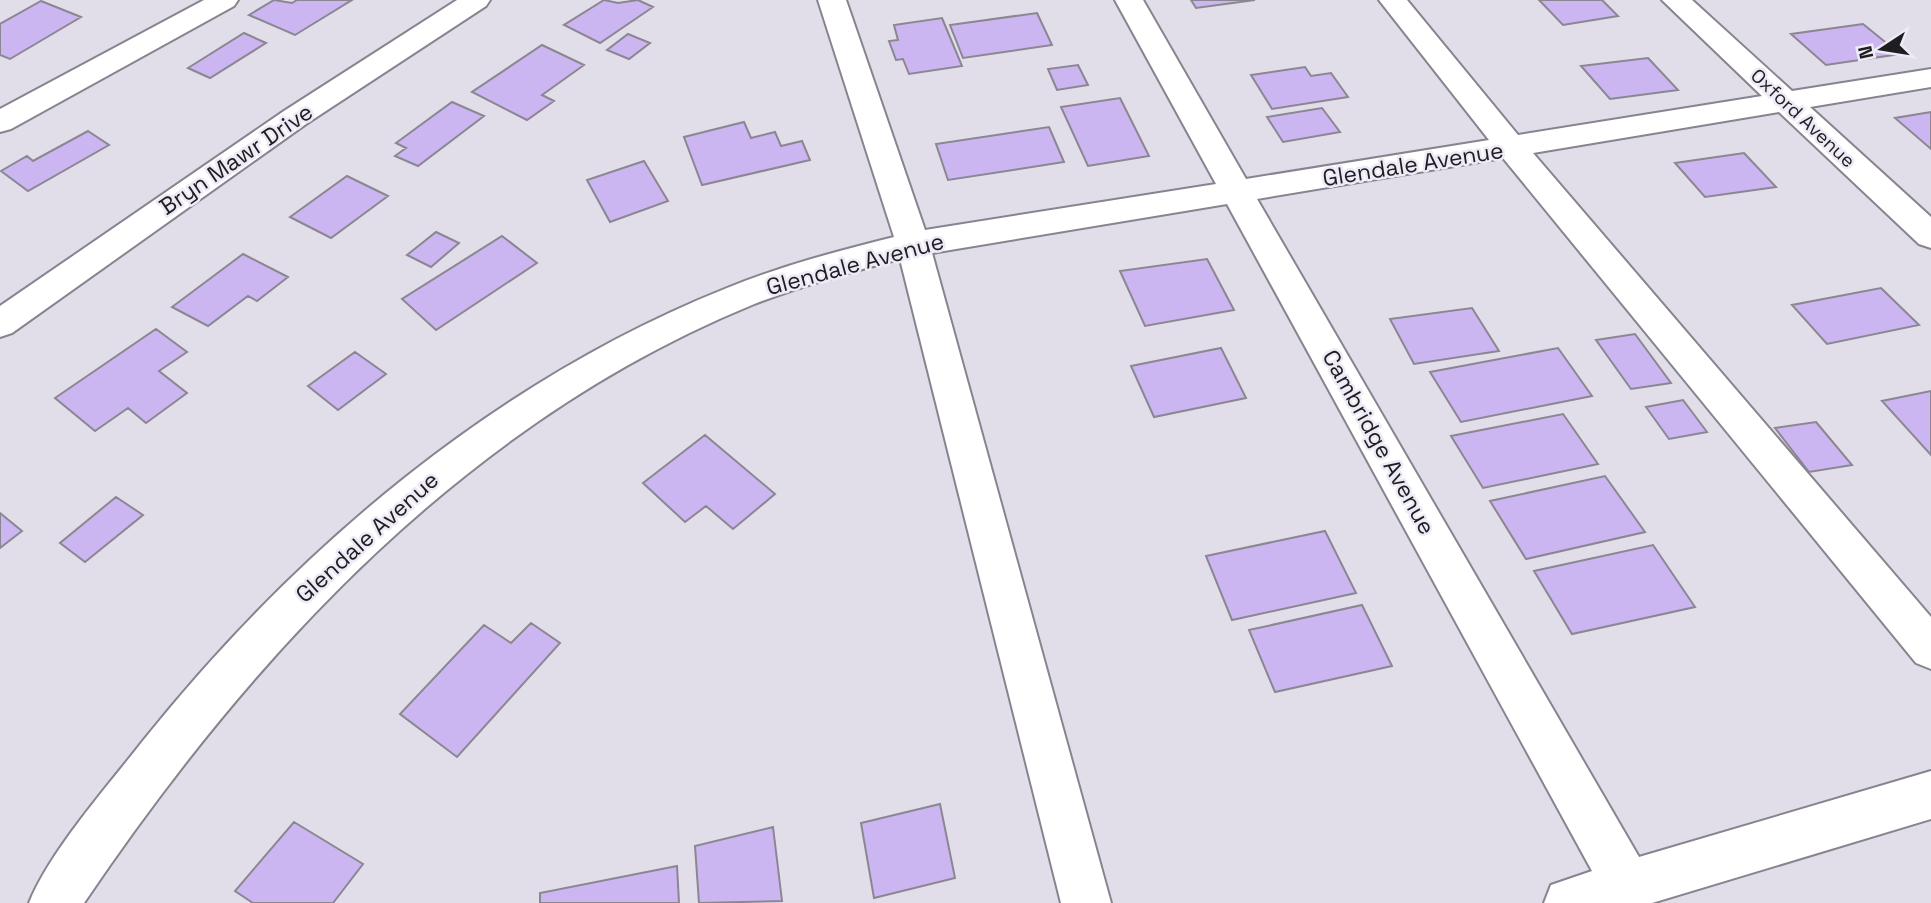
<svg xmlns="http://www.w3.org/2000/svg" width="1931" height="903" font-family="'Space Grotesk',sans-serif">
<rect width="100%" height="100%" fill="#e1dde9"/>
<!-- building -->
<path fill="#ccb6f1" stroke="#8b8792" stroke-width="2" d="M274,0L292,3L297,0H352L295,35L249,15Z
M604,0L618,3L638,0L653,7L600,43L564,25Z
M1191,0H1255L1196,8Z
M1539,0H1602L1618,16L1563,25Z
M41,1L81,17L10,59L0,55V24Z
M1037,13L1052,45L963,58L950,25Z
M942,18L962,66L909,74L903,59L896,60L889,41L898,40L894,25Z
M1863,24L1900,54L1826,65L1791,34Z
M244,33L266,43L210,78L188,68Z
M628,34L650,43L629,59L607,50Z
M542,45L584,65L542,95L554,101L527,120L472,92Z
M1648,58L1678,90L1610,99L1581,66Z
M1078,65L1088,85L1057,90L1048,69Z
M1305,67L1311,76L1331,73L1348,97L1272,109L1251,75Z
M1120,98L1149,156L1088,166L1061,107Z
M452,102L484,116L418,166L395,156L406,148L396,143Z
M1322,108L1340,132L1283,142L1267,117Z
M1931,112V149L1895,118Z
M744,122L751,138L775,132L781,146L802,141L810,160L702,185L684,137Z
M1049,127L1064,162L948,180L936,144Z
M88,131L109,145L28,191L1,171L27,156L33,161Z
M1744,153L1776,187L1705,197L1675,163Z
M644,161L668,201L610,222L587,180Z
M347,176L388,196L331,238L290,217Z
M436,232L459,243L431,267L407,255Z
M502,236L537,263L436,330L402,299Z
M243,254L288,277L257,301L248,296L208,326L172,307Z
M1207,259L1234,310L1145,326L1120,271Z
M1881,288L1919,325L1827,344L1792,305Z
M1472,308L1499,351L1414,364L1390,319Z
M156,329L187,352L159,371L187,393L146,423L128,408L95,431L55,398Z
M1635,334L1671,383L1631,389L1596,340Z
M1221,348L1246,398L1154,417L1131,366Z
M1558,348L1592,396L1461,422L1430,372Z
M355,352L386,374L338,410L308,386Z
M1931,391V455L1882,401Z
M1683,400L1707,432L1669,439L1646,407Z
M1563,414L1598,464L1483,488L1451,436Z
M1816,422L1852,465L1809,472L1775,428Z
M705,435L775,494L733,529L706,506L685,522L643,483Z
M1605,476L1645,532L1526,559L1490,501Z
M116,497L143,515L85,562L60,543Z
M0,513L22,531L0,548Z
M1325,531L1356,593L1232,620L1206,556Z
M1653,545L1695,607L1572,634L1534,571Z
M1362,605L1392,666L1275,692L1249,630Z
M531,623L560,643L457,757L400,714L484,625L511,643Z
M940,804L955,878L874,898L861,823Z
M294,822L363,864L333,903H253L235,891Z
M773,827L782,901L699,903L695,846Z
M677,866L679,903H540V893Z"/>
<g fill="none" stroke-linecap="round" stroke-linejoin="round">
<defs>
<path id="minor" d="M204,0H238L234,6L11,129L0,132V109Z
M457,0H490L486,6L306,124L12,333L0,337V306L284,111Z
M818,0H846L925,230L1216,184L1115,0H1143L1246,179L1489,140L1379,0H1407L1518,135L1762,96L1662,0H1692L1792,91L1931,69V87L1810,107L1931,217V248L1919,244L1779,112L1533,153L1931,617V669L1916,663L1503,158L1257,199L1639,857L1931,771V819L1652,903H1544L1551,885L1592,871L1227,204L932,253L1111,903H1061L900,259C850,272 800,286 752,305C467,422 253,653 84,903H29C50,851 107,787 142,742C296,549 496,380 727,288C781,266 838,251 894,237Z"/>
</defs>
<!-- minor casing -->
<use href="#minor" stroke="#88848f" stroke-width="4"/>
<!-- minor -->
<use href="#minor" fill="#fff" fill-rule="evenodd"/>
</g>
<g text-anchor="middle" dominant-baseline="central" stroke-width="5" stroke-linejoin="round" paint-order="stroke">
<!-- far-street labels -->
<g font-size="19" fill="#1e1d21" stroke="#eeeaf6">
<text transform="translate(1803 118) rotate(43)">Oxford Avenue</text>
</g>
<!-- street labels -->
<g font-size="23" fill="#1e1d21" stroke="#eeeaf6">
<text transform="translate(236 159) rotate(-34)">Bryn Mawr Drive</text>
<text transform="translate(1413 164) rotate(-9)">Glendale Avenue</text>
<text transform="translate(855 264) rotate(-15)">Glendale Avenue</text>
<text transform="translate(1379 442) rotate(61)">Cambridge Avenue</text>
<text transform="translate(367 537) rotate(-42)">Glendale Avenue</text>
</g>
</g>
<!-- north arrow -->
<g transform="translate(1882 49) rotate(258)" stroke="#eeeaf6" stroke-width="5" paint-order="stroke">
<path d="M0-5L12 26L0 18L-12 26Z" fill="#1e1d21"/>
<text y="-10" font-size="19" font-weight="bold" text-anchor="middle" fill="#1e1d21">N</text>
</g>
</svg>
